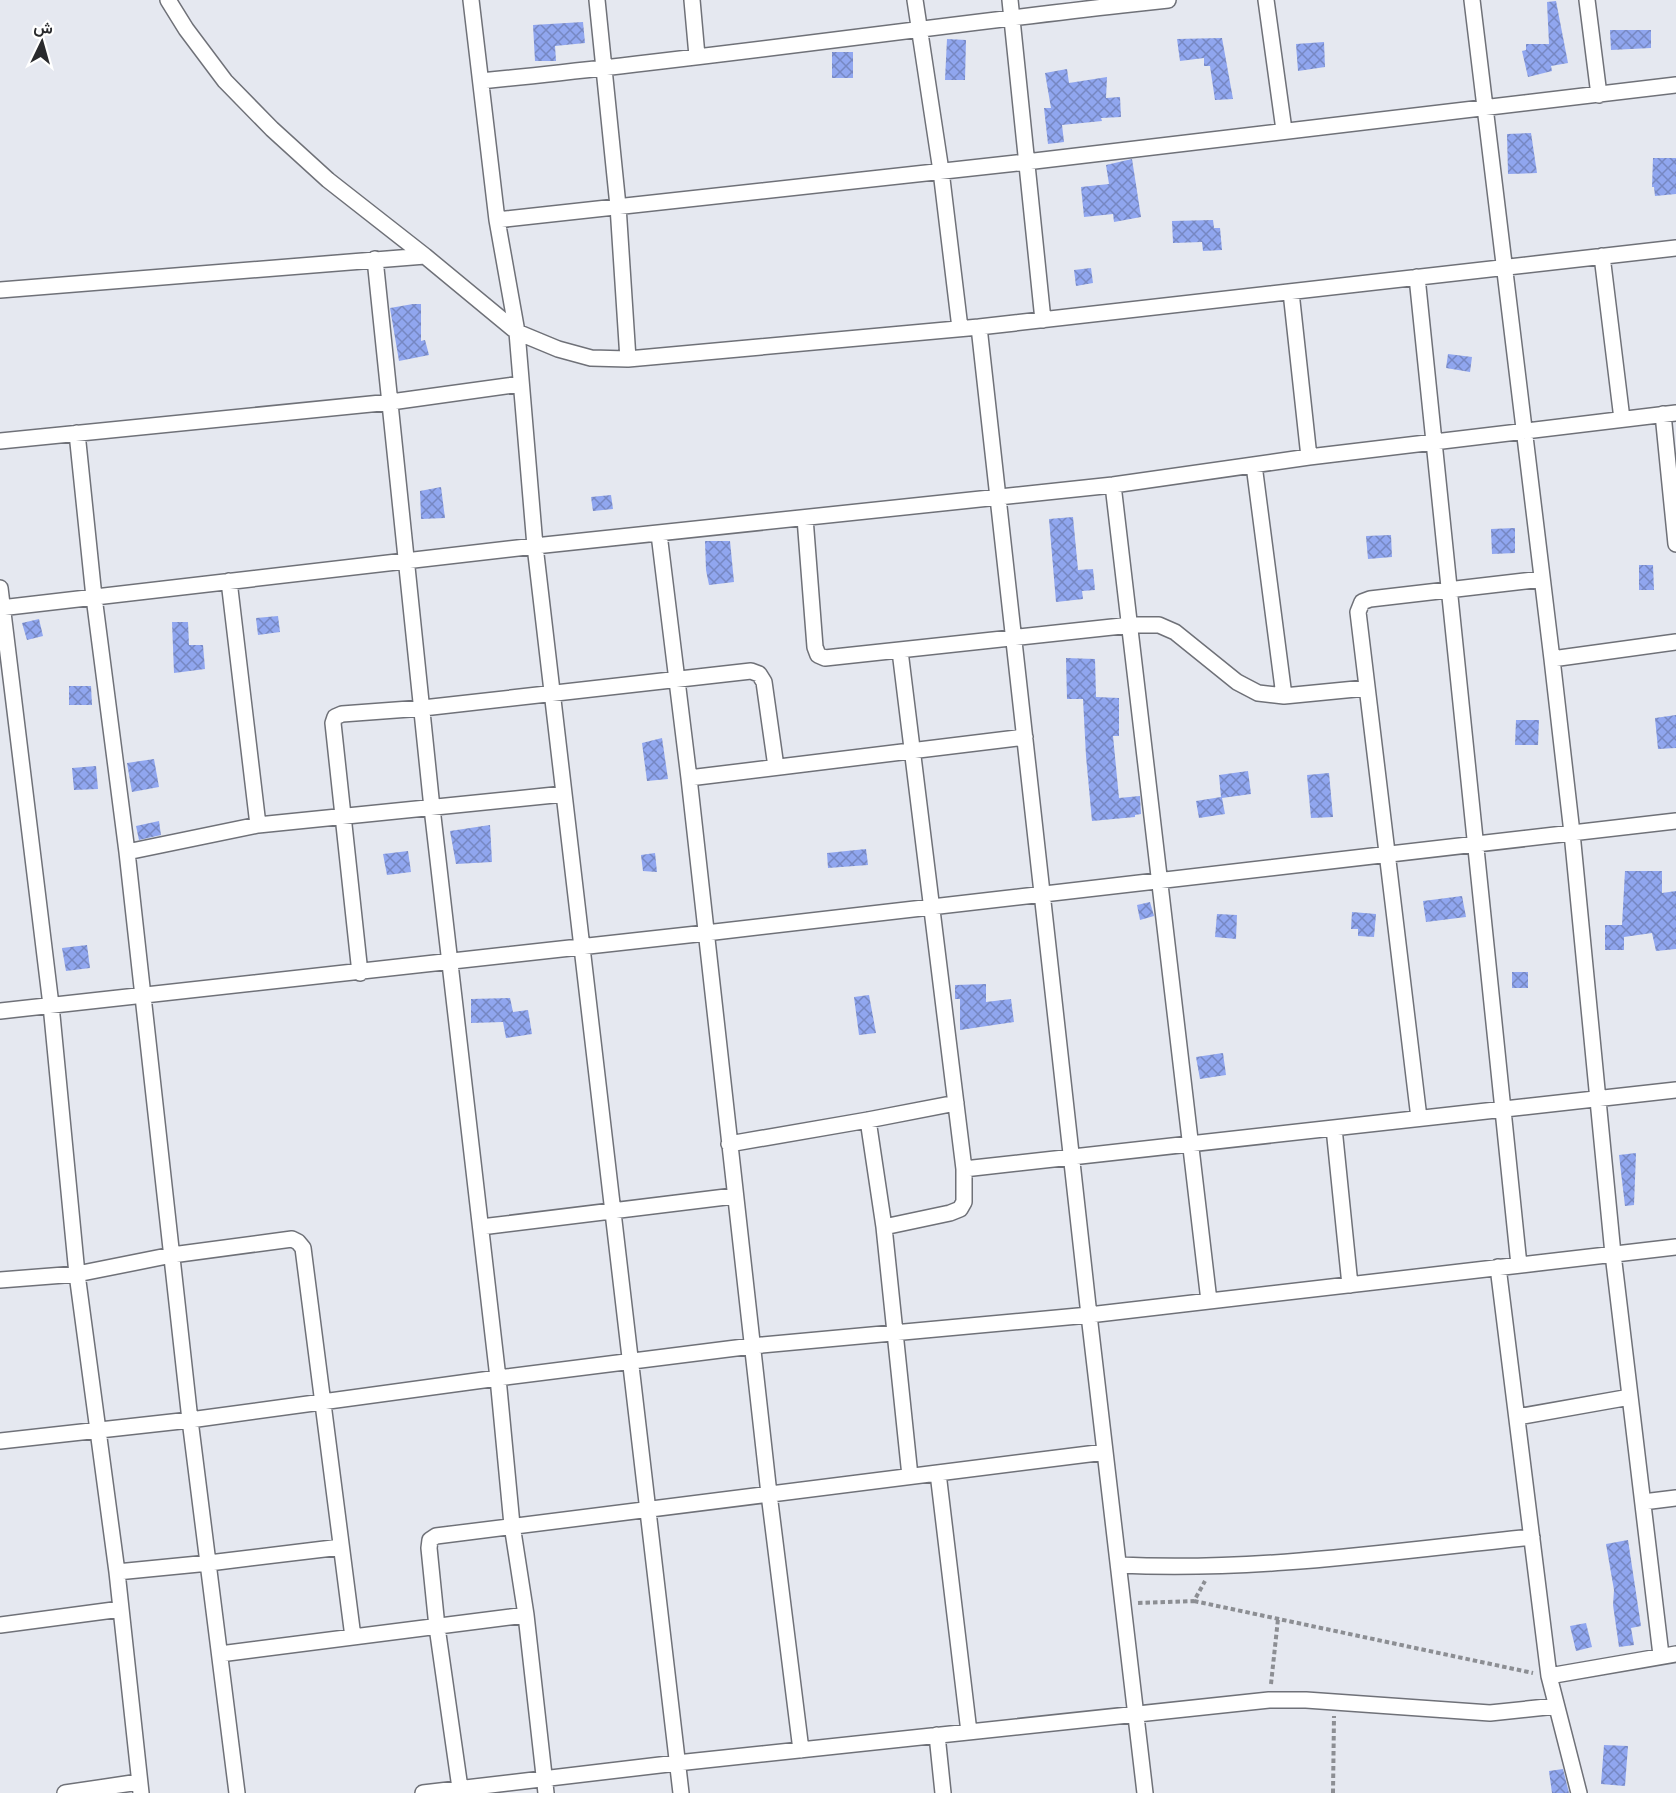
<svg xmlns="http://www.w3.org/2000/svg" width="1676" height="1793" font-family="Jost,Vazirmatn,sans-serif">
<defs>
<pattern id="building-cross-hatch" width="8" height="8" patternUnits="userSpaceOnUse" patternTransform="scale(1.5)"><rect width="8" height="8" fill="#90a6ef"/><path d="M0 0l8 8M0 8l8-8" fill="none" stroke="#7687c2"/></pattern>
</defs>
<rect width="100%" height="100%" fill="#e5e8f0"/>
<!-- building -->
<path fill="url(#building-cross-hatch)" d="M1556,1L1568,63L1551,66L1552,71L1528,77L1522,51L1526,50V44H1549L1547,2Z
M583,22L585,43L555,46L556,61H535L533,25Z
M1610,30H1651V48L1611,50Z
M1222,38L1233,99L1215,100L1210,66H1204V58L1180,61L1177,39Z
M947,39L966,40L965,80H945Z
M1324,42L1325,67L1298,71L1296,44Z
M832,52H853V78H832Z
M1067,69L1069,83L1107,77L1106,98L1120,97L1121,117L1101,118L1102,121L1062,125L1064,142L1048,144L1044,108H1051L1045,73Z
M1531,133L1537,173L1508,174L1507,134Z
M1653,158H1676V194L1655,196L1654,187H1652Z
M1132,159L1141,217L1114,222L1113,214L1084,217L1081,187L1109,184L1106,165Z
M1213,220L1214,228H1220L1222,250L1203,251L1202,242L1173,243L1172,221Z
M1091,268L1093,283L1076,286L1074,270Z
M413,304H421V341L425,340L429,355L399,361L390,308Z
M1448,354L1472,357L1470,372L1446,368Z
M441,487L445,518L421,519L420,491Z
M611,495L613,509L593,511L591,497Z
M1073,517L1078,570L1093,569L1095,590L1082,591L1083,599L1056,602L1049,519Z
M1515,528V553L1492,554L1491,529Z
M1391,535L1392,557L1368,559L1366,536Z
M705,541H730L734,582L709,585L706,570Z
M1639,565H1653L1654,590H1639Z
M278,616L280,632L258,635L256,618Z
M39,619L43,636L27,640L22,623Z
M172,622H188L189,645H203L205,669L174,673Z
M1066,658L1095,659L1096,697L1119,698V736H1113L1119,798L1140,796L1141,814L1135,815V817L1092,821L1086,756L1083,699H1067Z
M69,686H91L92,705H69Z
M1676,715V748L1658,749L1655,718Z
M1516,720H1539L1538,745H1515Z
M662,738L668,779L647,781L642,743Z
M154,759L159,787L132,792L127,763Z
M96,766L98,789L74,790L72,768Z
M1248,771L1251,794L1222,798L1225,814L1199,818L1196,801L1221,797L1219,775Z
M1329,773L1333,817L1311,818L1307,775Z
M159,821L161,835L139,840L136,826Z
M490,825L492,862L456,864L450,831Z
M866,849L868,865L828,868L827,853Z
M408,851L411,872L387,875L383,854Z
M655,853L657,872L643,871L641,855Z
M1625,871H1662V893L1676,891V949L1656,951L1652,933L1624,937V950H1605V925H1622Z
M1462,896L1466,917L1426,922L1423,901Z
M1150,902L1154,916L1140,920L1137,905Z
M1352,912L1376,914L1374,937L1358,936V929H1351Z
M1217,914L1237,915L1236,939L1215,937Z
M87,945L90,968L66,971L62,948Z
M1512,972H1528V988H1512Z
M986,984V1002L1011,999L1014,1022L960,1030V999H955V985Z
M869,995L876,1033L859,1035L854,997Z
M510,998L513,1012L528,1010L532,1034L506,1038L503,1022L471,1023V999Z
M1223,1053L1226,1075L1200,1079L1196,1057Z
M1636,1153L1634,1205L1625,1206L1619,1155Z
M1628,1540L1641,1626L1631,1628L1634,1645L1619,1647L1613,1605L1614,1590L1606,1544Z
M1586,1623L1592,1647L1576,1651L1570,1626Z
M1604,1745L1628,1746L1625,1786L1601,1784Z
M1563,1769L1569,1793H1552L1549,1771Z"/>
<g fill="none" stroke-linecap="round" stroke-linejoin="round">
<defs>
<path id="minor" d="M168,0L186,29L225,81L272,129L328,180L425,256L517,332L558,349L591,358L628,359L979,327L1676,248
M471,0L497,220L517,332L535,546L681,1793
M597,0L618,206L628,359
M692,0L697,56
M915,0L941,171L960,328
M1010,0L1043,320
M1266,0L1284,130
M1472,0L1552,659L1572,833L1613,1254L1661,1655
M1587,0L1599,95
M1122,5L1168,0
M481,81C695,60 908,29 1122,5L1121,0
M497,220L1026,162L1676,85
M1602,256L1622,419
M375,259L432,808L498,1378L512,1525L526,1615L546,1793
M1417,277L1519,1265
M0,290L425,256
M1291,292L1309,457
M979,327L1089,1315L1145,1793
M1663,414L1676,544
M77,433L94,597L127,852L190,1420L237,1793
M0,441L391,402L521,384
M1254,465L1284,696
M1113,485L1209,1301
M805,518L815,647L818,655L825,658L1131,625H1159L1175,632L1237,682L1258,693L1284,696L1366,688
M659,534L689,778L769,1494L801,1750
M229,581L258,825
M0,588L51,1005L77,1274L117,1572L141,1793
M0,608L535,546L1113,485L1309,457L1676,413
M1552,659L1676,642
M689,778L1025,737
M127,852L258,825L564,794
M360,973L333,723L335,717L342,714L423,708L751,671L759,674L764,682L776,767
M0,1011L706,933L1676,821
M1419,1118L1358,612L1362,602L1370,599L1542,579
M868,1120L884,1227L910,1476
M1334,1128L1350,1285
M729,1144L868,1120L956,1103
M964,1169L1676,1090
M481,1227L734,1196
M884,1227L950,1213L960,1209L964,1202V1169L900,651
M1498,1267L1549,1676L1579,1793
M0,1280L77,1274L172,1255L292,1239L298,1242L303,1248L353,1637
M1517,1417L1630,1397
M0,1441L190,1420L498,1378L752,1346L1089,1315L1676,1247
M938,1473L969,1732
M1643,1502L1676,1498
M1119,1565C1256,1572 1395,1551 1532,1537
M117,1572L209,1563L341,1547
M0,1625L121,1609
M220,1654L526,1615
M1549,1676L1676,1654
M937,1735L943,1793
M460,1788L437,1627L429,1548L430,1540L436,1536L1105,1452
M65,1793L139,1782
M423,1793L677,1763L1269,1700H1306L1490,1713L1556,1706"/>
</defs>
<!-- minor casing -->
<use href="#minor" stroke="#6f7178" stroke-width="18"/>
<!-- path -->
<path stroke="#8c8e93" stroke-width="4" stroke-dasharray="4.5 3" stroke-linecap="butt" d="M1194,1601L1533,1673
M1138,1603L1194,1601L1205,1581
M1271,1684L1278,1619
M1333,1793L1334,1716"/>
<!-- minor -->
<use href="#minor" stroke="#fff" stroke-width="15"/>
</g>
<!-- north arrow -->
<g transform="translate(42 42) rotate(5)" stroke="#ffffff" stroke-width="4.5" paint-order="stroke">
<path d="M0-4.5L10 22L0 15L-10 22Z" fill="#292a2d"/>
<text y="-9" font-size="16" font-weight="bold" text-anchor="middle" fill="#292a2d">ش</text>
</g>
</svg>
